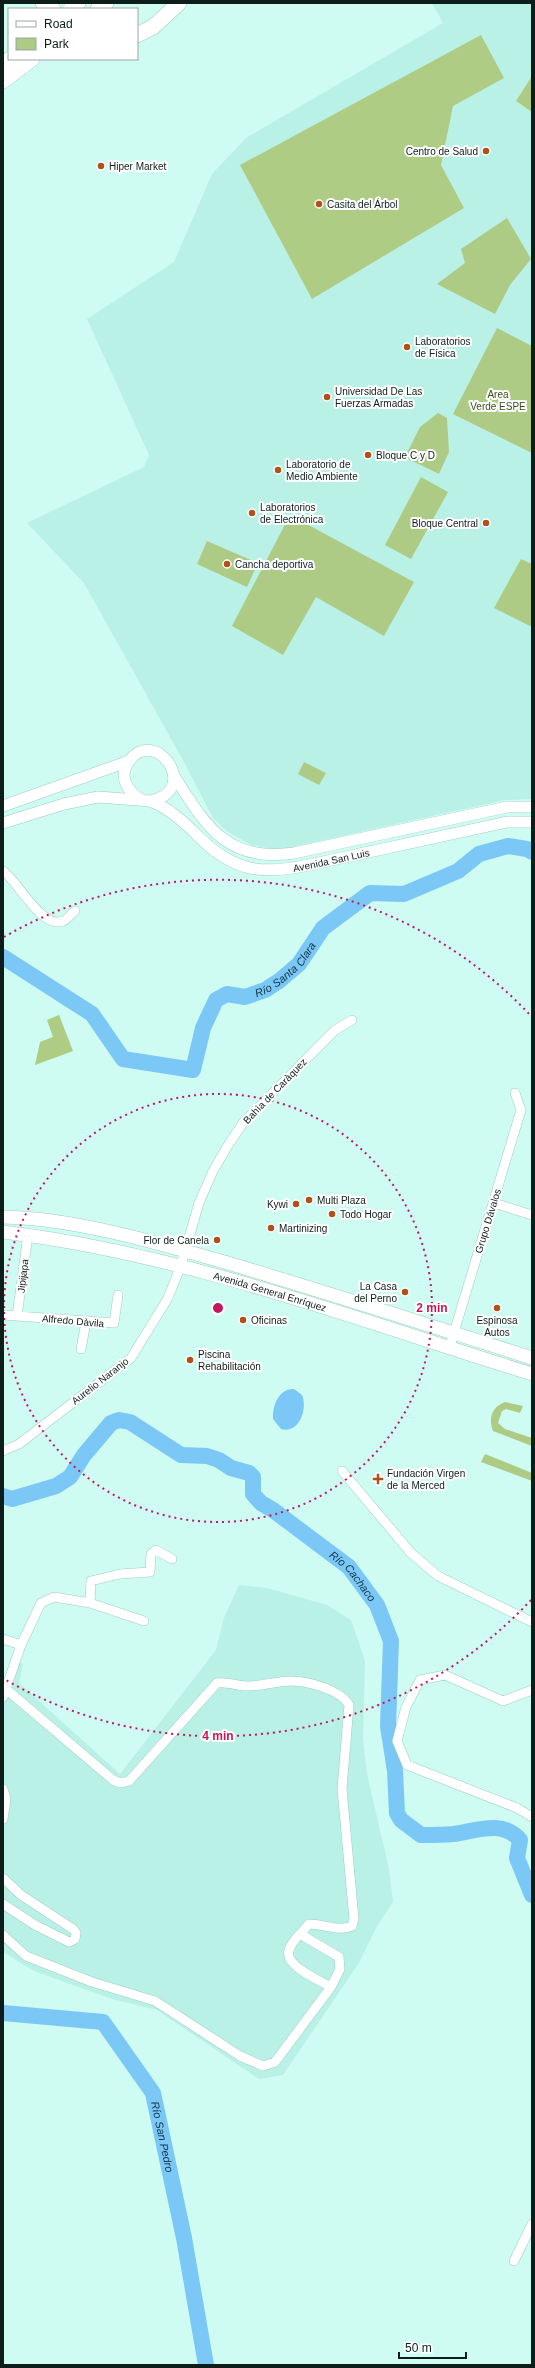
<svg xmlns="http://www.w3.org/2000/svg" width="535" height="2368" font-family="Helvetica,sans-serif">
<rect width="100%" height="100%" fill="#cefbf2"/>
<!-- built -->
<path fill="#baf1e6" d="M432,3H532V799L505,800L278,850L251,845L227,831L213,818L184,762L84,583L27,523L144,467L149,455L87,319L174,262L212,174L246,138L443,23Z
M239,1585L267,1588L327,1605L351,1620L365,1661L363,1739L367,1774L389,1869L393,1902L377,1926L359,1963L283,2075L259,2079L157,2010L112,1999L34,1971L3,1952V1685L13,1657L23,1664L19,1683L120,1774L216,1650L224,1618Z"/>
<!-- green -->
<path fill="#adcb84" d="M532,76V112L516,101Z
M507,218L531,259L510,285L495,314L437,284L465,263L461,249Z
M497,328L532,346V453L453,414Z
M438,413L447,418L449,452L439,474L400,455L408,451L420,427Z
M421,477L448,492L411,559L385,545Z
M290,515L414,582L384,636L316,597L283,655L232,626Z
M207,541L258,563L247,587L197,564Z
M521,559L532,564V627L494,608Z
M304,762L326,773L319,785L298,774Z
M505,1402L523,1406L520,1413L506,1409L502,1411L498,1423L505,1429L532,1438V1446L493,1431C488,1418 492,1407 505,1402Z
M485,1454L532,1473V1481L481,1462Z"/>
<!-- forest -->
<path fill="#aecc84" d="M481,35L504,78L453,106L441,165L464,208L312,299L240,165Z
M59,1015L73,1051L35,1065L40,1042L53,1037L47,1020Z"/>
<!-- water -->
<path fill="#7bc7f6" d="M294,1389L302,1395C308,1409 299,1434 281,1429L273,1419C272,1406 279,1388 294,1389Z"/>
<g fill="none" stroke-linecap="round" stroke-linejoin="round">
<!-- river -->
<g stroke="#7bc7f6" stroke-width="16">
<path id="s1" d="M3,957L92,1014L123,1059L193,1070L203,1028L216,1000L227,994L245,997L265,990L279,981L299,964L323,928L370,893L404,894L458,871L479,854L508,846L527,849L532,852"/>
<path id="s2" d="M3,1496L12,1499L56,1486L70,1477L84,1455L111,1423L119,1420L130,1422L181,1455L207,1456L219,1460L231,1468L249,1473L253,1477V1494L261,1503L273,1510L349,1567L377,1605L391,1641L388,1726L395,1771L397,1813L401,1820L421,1835C431,1835 442,1835 453,1834C476,1831 502,1819 520,1840L517,1858L532,1895"/>
<path id="s3" d="M3,2013L103,2022L153,2093L184,2238L206,2365"/>
</g>
<defs>
<path id="minor" d="M3,871C17,880 42,930 63,921C67,920 71,914 75,911
M494,1203L532,1215
M3,1315L114,1323L118,1295
M17,1316L28,1235
M81,1349L86,1322
M449,1349L521,1110L515,1093
M3,1451L19,1444L131,1358L168,1298L181,1265L199,1203L213,1171L227,1147L243,1123L335,1030L352,1020
M342,1471L411,1553L438,1576L532,1622
M90,1603L91,1581L120,1574L150,1572L151,1554L156,1550L172,1559
M3,1639L21,1645
M532,1690L503,1701L445,1675L420,1680L406,1707L397,1741L407,1765L517,1808L532,1817
M3,1697L21,1645L41,1603L54,1597L90,1603L144,1621
M3,1789L6,1799L3,1819
M3,1878L21,1895L73,1929L76,1933L75,1939L69,1942L35,1925L3,1904
M300,1934C296,1938 291,1944 289,1950C284,1966 319,1980 331,1987
M3,1935L26,1956L92,1982L155,2001L240,2056L263,2066L275,2062L331,1987L340,1969L339,1957L300,1934L309,1924C323,1924 340,1932 352,1926L354,1919L342,1789L349,1705C341,1690 308,1681 291,1681C276,1681 260,1687 245,1686C235,1685 227,1682 217,1683L129,1781L120,1783L113,1780L6,1689
M514,2261L532,2224"/>
<g id="tertiary">
<path d="M174,776C206,826 227,863 294,853L507,807H532"/>
<path id="s4" d="M150,801C169,808 184,822 199,837C234,872 262,875 309,865L507,822H532"/>
<path d="M3,806L129,761"/>
<path d="M3,823L64,804L98,797L150,801C202,791 156,725 129,761C118,776 127,792 142,800"/>
</g>
<g id="secondary">
<path d="M3,1217C74,1218 162,1244 231,1264C332,1294 432,1326 532,1358"/>
<path id="s5" d="M3,1232C185,1254 358,1320 532,1374"/>
</g>
<path id="trunk" d="M43,3L53,9
M71,9L78,3
M98,9L106,3
M137,35L153,27L179,3
M3,64L10,59
M3,81L32,59"/>
</defs>
<!-- minor casing -->
<use href="#minor" stroke="#a0ccc4" stroke-width="10"/>
<!-- tertiary casing -->
<use href="#tertiary" stroke="#a0ccc4" stroke-width="12"/>
<!-- secondary casing -->
<use href="#secondary" stroke="#a0ccc4" stroke-width="14"/>
<!-- trunk casing -->
<use href="#trunk" stroke="#a0ccc4" stroke-width="16"/>
<!-- minor -->
<use href="#minor" stroke="#fff" stroke-width="9"/>
<!-- tertiary -->
<use href="#tertiary" stroke="#fff" stroke-width="11"/>
<!-- secondary -->
<use href="#secondary" stroke="#fff" stroke-width="13"/>
<!-- trunk -->
<use href="#trunk" stroke="#fff" stroke-width="15"/>
</g>
<!-- distance rings -->
<g fill="none" stroke="#c2185b" stroke-width="2" stroke-dasharray="2 4">
<circle cx="218" cy="1308" r="214"/>
<path d="M531 1600A428 428 0 0 1 4 1679M4 937A428 428 0 0 1 531 1016"/>
</g>
<!-- markers -->
<g fill="#b3501a" stroke="#fff" stroke-width="1.5">
<circle cx="486" cy="151" r="4"/>
<circle cx="101" cy="166" r="4"/>
<circle cx="319" cy="204" r="4"/>
<circle cx="407" cy="347" r="4"/>
<circle cx="327" cy="397" r="4"/>
<circle cx="368" cy="455" r="4"/>
<circle cx="278" cy="470" r="4"/>
<circle cx="252" cy="513" r="4"/>
<circle cx="486" cy="523" r="4"/>
<circle cx="227" cy="564" r="4"/>
<circle cx="309" cy="1200" r="4"/>
<circle cx="296" cy="1204" r="4"/>
<circle cx="332" cy="1214" r="4"/>
<circle cx="271" cy="1228" r="4"/>
<circle cx="217" cy="1240" r="4"/>
<circle cx="405" cy="1292" r="4"/>
<circle cx="497" cy="1308" r="4"/>
<circle cx="243" cy="1320" r="4"/>
<circle cx="190" cy="1360" r="4"/>
<path d="M376 1473h4v4h4v4h-4v4h-4v-4h-4v-4h4z"/>
</g>
<g text-anchor="middle" dominant-baseline="central" stroke-width="4" stroke-linejoin="round" paint-order="stroke">
<!-- poi labels -->
<g font-size="10" fill="#0c1d1a" stroke="#fff" text-anchor="start">
<text x="478" y="151" text-anchor="end">Centro de Salud</text>
<text x="109" y="166">Hiper Market</text>
<text x="327" y="204">Casita del Árbol</text>
<text x="415" y="341">Laboratorios<tspan x="415" dy="12">de Física</tspan></text>
<text x="335" y="391">Universidad De Las<tspan x="335" dy="12">Fuerzas Armadas</tspan></text>
<text x="376" y="455">Bloque C y D</text>
<text x="286" y="464">Laboratorio de<tspan x="286" dy="12">Medio Ambiente</tspan></text>
<text x="260" y="507">Laboratorios<tspan x="260" dy="12">de Electrónica</tspan></text>
<text x="478" y="523" text-anchor="end">Bloque Central</text>
<text x="235" y="564">Cancha deportiva</text>
<text x="317" y="1200">Multi Plaza</text>
<text x="288" y="1204" text-anchor="end">Kywi</text>
<text x="340" y="1214">Todo Hogar</text>
<text x="279" y="1228">Martinizing</text>
<text x="209" y="1240" text-anchor="end">Flor de Canela</text>
<text x="397" y="1286" text-anchor="end">La Casa<tspan x="397" dy="12">del Perno</tspan></text>
<text x="251" y="1320">Oficinas</text>
<text x="497" y="1320" text-anchor="middle">Espinosa<tspan x="497" dy="12">Autos</tspan></text>
<text x="198" y="1354">Piscina<tspan x="198" dy="12">Rehabilitación</tspan></text>
<text x="387" y="1473">Fundación Virgen<tspan x="387" dy="12">de la Merced</tspan></text>
</g>
<!-- park labels -->
<g font-size="10" fill="#384b18" stroke="#fff">
<text x="498" y="394">Area<tspan x="498" dy="12">Verde ESPE</tspan></text>
</g>
<!-- street labels -->
<g font-size="10" fill="#0c1d1a" stroke="#fff">
<text stroke="none"><textPath href="#s4" startOffset="204">Avenida San Luis</textPath></text>
<text transform="translate(275 1091) rotate(-46)">Bahìa de Caràquez</text>
<text transform="translate(488 1221) rotate(-73)">Grupo Dávalos</text>
<text transform="translate(23 1276) rotate(-83)">Jipijapa</text>
<text stroke="none"><textPath href="#s5" startOffset="274">Avenida General Enríquez</textPath></text>
<text transform="translate(73 1321) rotate(5)">Alfredo Dàvila</text>
<text transform="translate(100 1381) rotate(-38)">Aurelio Naranjo</text>
</g>
<!-- water labels -->
<g font-size="11" font-style="italic" fill="#123448" stroke="#fff">
<text stroke="none"><textPath href="#s1" startOffset="386">Río Santa Clara</textPath></text>
<text stroke="none"><textPath href="#s2" startOffset="445">Río Cachaco</textPath></text>
<text stroke="none"><textPath href="#s3" startOffset="232">Río San Pedro</textPath></text>
</g>
</g>
<circle cx="218" cy="1308" r="6" fill="#c2185b" stroke="#fff" stroke-width="2"/>
<g font-size="12" text-anchor="middle" font-weight="bold" fill="#c2185b" stroke="#fff" stroke-width="4" stroke-linejoin="round" paint-order="stroke">
<text x="432" y="1312">2 min</text>
<text x="218" y="1740">4 min</text>
</g>
<!-- border -->
<rect width="535" height="2368" fill="none" stroke="#0c1d1a" stroke-width="8"/>
<!-- legend -->
<rect x="8" y="8" width="130" height="52" fill="#ffffff" stroke="#9ea5a3"/>
<rect x="16" y="21" width="20" height="6" fill="#ffffff" stroke="#9ea5a3"/>
<text x="44" y="28" font-size="12" fill="#0c1d1a">Road</text>
<rect x="16" y="38" width="20" height="12" fill="#adcb84" stroke="#9ea5a3"/>
<text x="44" y="48" font-size="12" fill="#0c1d1a">Park</text>
<!-- scale -->
<path d="M399 2352v6h67v-6" fill="none" stroke="#0c1d1a" stroke-width="2"/>
<text x="405" y="2352" font-size="12" fill="#0c1d1a" stroke="#ffffff" stroke-width="3" paint-order="stroke">50 m</text>
</svg>
